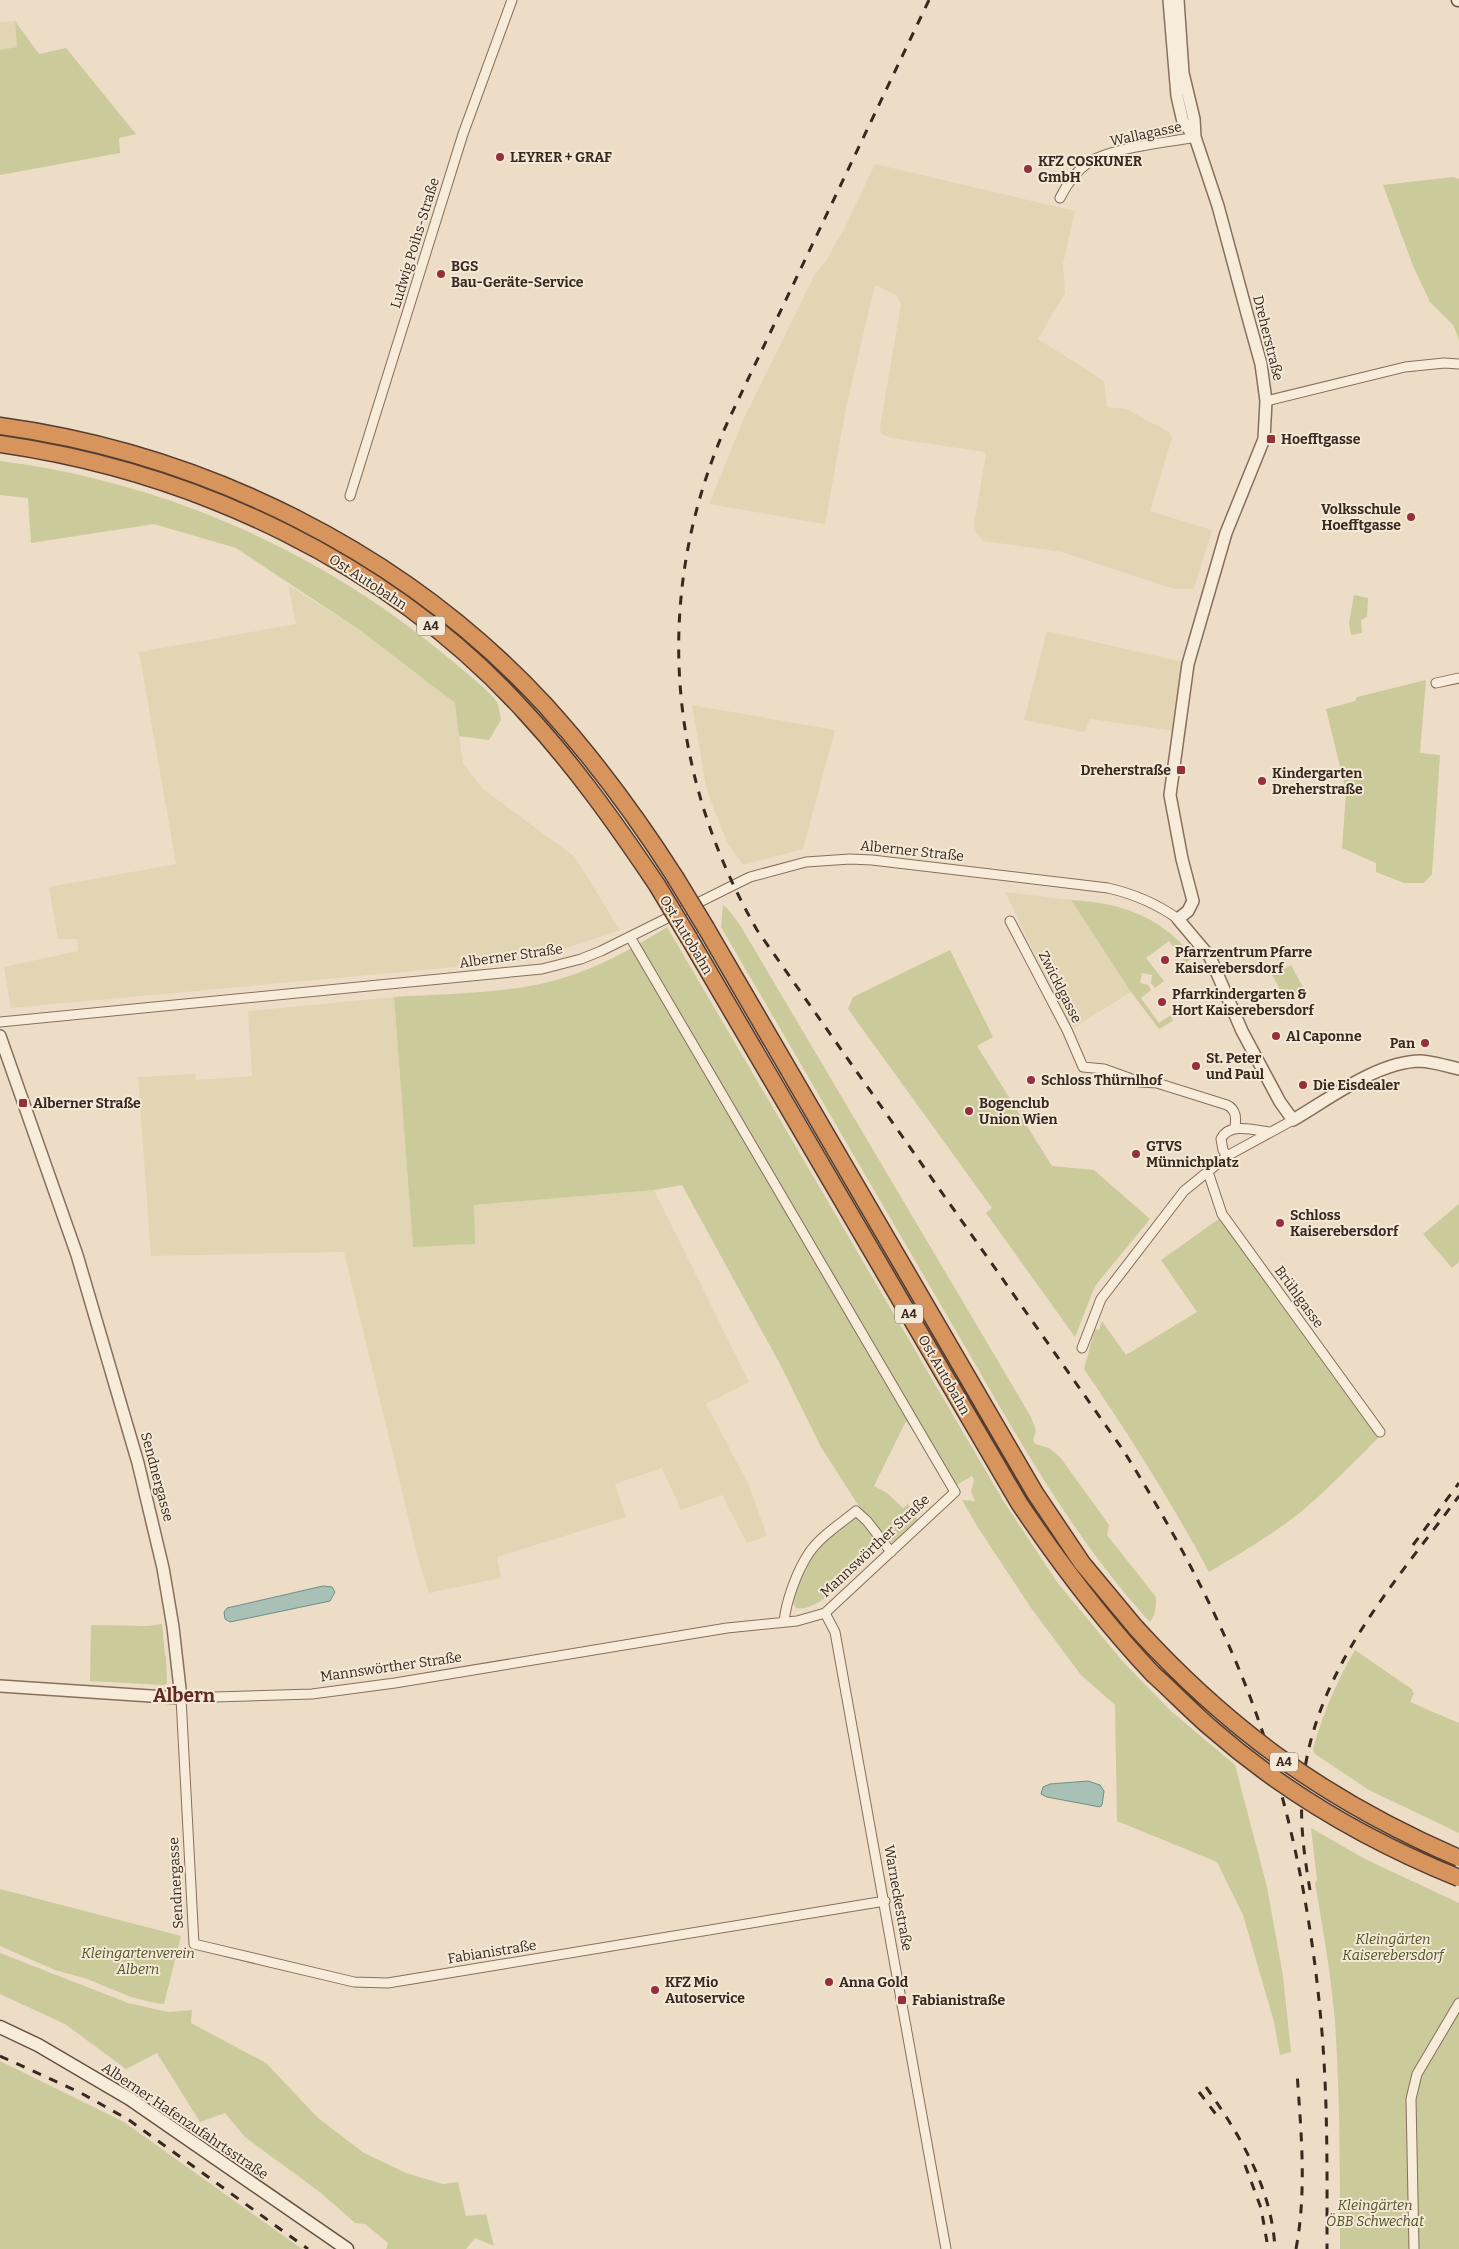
<svg xmlns="http://www.w3.org/2000/svg" width="1459" height="2249" font-family="Bitter,serif">
<rect width="100%" height="100%" fill="#edddc7"/>
<!-- farmland -->
<path fill="#e2d5b4" d="M15,21L17,47L0,50V22Z
M875,164L1075,211L1063,264L1065,293L1038,339L1104,381L1107,407L1126,409L1169,432L1172,438L1150,511L1212,530L1194,589H1174L1062,552L983,541L976,533L974,523L986,455L984,452L891,438L881,434L880,427L901,304L896,295L875,285L847,403L825,524L709,504L745,416L815,274L827,259L845,227Z
M288,585L361,631L455,703L463,763L483,789L575,857L620,930L531,960L11,1008L4,967L78,951L77,939H58L49,887L176,864L139,652L296,624Z
M1047,631L1183,662L1174,731L1090,719L1084,732L1024,720Z
M692,705L835,730L803,849L743,865L727,842L707,791Z
M1005,892L1071,900L1131,992L1075,1027L1069,1026Z
M394,997L413,1247L473,1205L654,1190L749,1382L706,1404L749,1485L767,1536L747,1543L722,1495L681,1510L662,1468L615,1484L626,1517L497,1557L501,1578L429,1593L419,1562L344,1252L151,1256L138,1077L195,1074L196,1080L252,1076L248,1011Z"/>
<!-- green -->
<path fill="#caca9b" d="M15,21L39,54L66,48L136,134L119,138L120,153L0,175V50L17,47Z
M1453,177L1459,179V339L1453,325L1430,302L1413,266L1383,185Z
M0,461C160,481 316,549 440,651C451,660 491,692 497,702C499,707 500,715 501,720L489,740L459,736L455,703L361,631L236,548L154,524L31,543L28,498L0,495Z
M1354,595L1368,598L1367,617L1361,620L1362,633L1351,635L1349,623Z
M1426,680L1420,753L1440,755L1432,874L1424,883H1404L1376,872V863L1342,848L1346,794L1339,792L1344,790L1345,787L1326,709L1355,701L1357,697Z
M1071,900C1121,903 1158,915 1192,955V957L1186,964L1169,941L1146,958L1164,981L1155,988L1151,983L1152,975L1142,973L1140,983L1148,985L1151,990L1141,998L1159,1023L1171,1015L1173,1021L1159,1029L1131,992Z
M723,905L728,909L740,925L995,1356L1031,1417L1036,1431L1033,1440L1035,1444L1049,1448L1060,1457L1109,1525L1107,1535L1156,1597C1156,1606 1156,1615 1150,1622C1069,1534 1012,1427 952,1324C875,1192 798,1059 721,927Z
M667,927L1004,1502L1057,1582L1124,1663L1172,1712L1235,1765L1267,1887L1283,1976L1291,2052L1280,2055L1274,2022L1243,1915L1217,1862L1117,1821L1115,1705L1081,1675L1031,1608L977,1526L962,1500L975,1501L971,1491L974,1480L972,1476L955,1486L906,1421L874,1486L887,1493L903,1508L908,1504L918,1520L893,1542C875,1537 869,1548 858,1560L861,1566C848,1579 816,1613 796,1608L793,1602C801,1575 812,1553 833,1533L835,1535L853,1520L860,1508L821,1447L781,1366L682,1185L654,1190L474,1205L475,1244L413,1247L394,997C441,994 489,994 535,985C583,976 626,953 667,927Z
M950,950L993,1037L977,1046L1052,1166L1094,1170L1150,1219L1095,1286L1075,1337L986,1213L992,1208L848,1009L853,997Z
M1291,965L1305,991L1286,1000L1272,975Z
M1459,1204V1262L1452,1268L1423,1234Z
M1220,1218L1379,1437C1354,1462 1329,1488 1302,1511C1273,1534 1241,1553 1209,1572C1171,1501 1129,1435 1084,1369L1095,1329L1099,1330L1102,1321L1126,1355L1197,1312L1161,1260Z
M162,1624L165,1656H166L167,1684L164,1685L90,1681L91,1625L147,1626Z
M1355,1650L1413,1690L1412,1692L1414,1693L1410,1702L1459,1723V1833L1369,1790L1315,1754L1313,1749C1323,1714 1336,1682 1355,1650Z
M1311,1828L1365,1859L1459,1903V2249H1340C1340,2173 1340,2097 1335,2022C1331,1975 1323,1929 1315,1883L1317,1880Z
M0,1889L181,1936L164,2004L155,2003L131,1997L87,1979L55,1970L0,1946Z
M0,1953L128,2003L168,2012L192,2010L191,2023L266,2063L318,2118L364,2153L406,2173L443,2184L458,2182L466,2216L486,2214L494,2246L475,2238L466,2249H386L388,2243L365,2224L355,2223L321,2193L245,2137L225,2113L200,2122L157,2053L126,2069L65,2024L0,1994Z
M0,2061L124,2122L302,2249H0Z"/>
<!-- water -->
<path fill="#a8c0b6" stroke="#6e8f83" d="M323,1586L332,1587L335,1592L330,1601L230,1622L225,1619L224,1612L227,1608Z
M1088,1781L1100,1785L1104,1791L1102,1805L1100,1807L1047,1797L1041,1794L1043,1787L1050,1784Z"/>
<g fill="none" stroke-linecap="round" stroke-linejoin="round">
<defs>
<path id="minor" d="M1060,198C1067,184 1076,171 1089,162C1114,147 1166,143 1195,137
M1266,401L1405,367L1444,363L1459,364
M350,496L463,134L512,0
M1436,683L1459,678
M1010,921L1067,1030L1083,1067L1104,1069L1140,1082L1157,1083L1227,1105C1237,1110 1236,1119 1235,1128
M630,937L955,1492L825,1613L797,1621L727,1628L395,1683L312,1694L181,1698L194,1944L354,1982L388,1983L885,1901
M0,1022L542,969L581,959L601,951L750,877L806,862L850,859L872,860L1108,888C1134,894 1156,903 1178,919
M1227,1156L1223,1150L1221,1139C1229,1122 1254,1130 1269,1132
M1208,1172L1222,1214L1380,1432
M1082,1348L1101,1299L1184,1191L1227,1156L1293,1120
M825,1613L835,1632L946,2249
M784,1622C786,1601 797,1571 809,1553C821,1536 840,1524 856,1511L867,1521L891,1552
M1414,2249L1411,2099L1417,2074L1459,2003"/>
<path id="tertiary" d="M1169,0L1177,96L1183,122L1195,137
M1178,0L1183,73L1194,119L1195,137L1218,206L1249,321L1261,364L1266,401L1264,439L1226,533L1188,664L1170,795L1182,859L1193,901L1188,911L1178,919L1210,957L1242,1031L1280,1102L1293,1120C1329,1099 1378,1061 1421,1061C1434,1062 1447,1066 1459,1069
M0,1036L77,1255L138,1463L163,1568L173,1627L181,1698L0,1686"/>
<path id="secondary" d="M1458,0H1459
M0,2027L38,2045L130,2099L347,2249"/>
<path id="motorway" d="M0,426C205,454 404,552 545,705C594,759 636,816 675,877
M0,444C196,472 391,564 525,712C575,766 616,824 657,885
M706,928L1035,1493L1082,1563L1136,1628
M689,938L1019,1503C1060,1564 1103,1621 1153,1674"/>
</defs>
<!-- minor casing -->
<use href="#minor" stroke="#876f5d" stroke-width="11"/>
<!-- tertiary casing -->
<use href="#tertiary" stroke="#876f5d" stroke-width="14"/>
<!-- secondary casing -->
<use href="#secondary" stroke="#695040" stroke-width="15"/>
<!-- motorway casing -->
<use href="#motorway" stroke="#553e31" stroke-width="19"/>
<!-- minor -->
<use href="#minor" stroke="#f7ebda" stroke-width="9"/>
<!-- tertiary -->
<use href="#tertiary" stroke="#f7ebda" stroke-width="11"/>
<!-- secondary -->
<use href="#secondary" stroke="#f7ebda" stroke-width="12"/>
<!-- motorway -->
<use href="#motorway" stroke="#d7945c" stroke-width="16"/>
<!-- rail -->
<path stroke="#382920" stroke-width="3" stroke-dasharray="9 9" stroke-linecap="butt" d="M929,0L729,419C652,589 665,770 757,930L1123,1450C1171,1526 1214,1605 1247,1689C1288,1794 1311,1909 1321,2021C1328,2097 1327,2173 1327,2249
M1413,1545L1459,1483
M1310,1890C1304,1855 1299,1818 1303,1783C1315,1670 1394,1584 1459,1496
M0,2056L81,2093L129,2120L308,2249
M1206,2087C1240,2135 1272,2188 1275,2249
M1199,2092L1218,2117
M1245,2165L1261,2208L1267,2242
M1296,2249C1307,2190 1301,2132 1297,2072"/>
<defs>
<path id="motorway-bridge" d="M675,877L706,928
M657,885L689,938
M1136,1628C1231,1732 1329,1802 1459,1858
M1153,1674C1173,1692 1192,1712 1212,1729C1285,1793 1370,1842 1459,1878"/>
</defs>
<!-- motorway-bridge casing -->
<use href="#motorway-bridge" stroke="#553e31" stroke-width="19" stroke-linecap="butt"/>
<!-- motorway-bridge -->
<use href="#motorway-bridge" stroke="#d7945c" stroke-width="16"/>
</g>
<!-- markers -->
<g fill="#942f3b" stroke="#f4e8d6" stroke-width="2">
<circle cx="500" cy="157" r="5"/>
<circle cx="1028" cy="169" r="5"/>
<circle cx="441" cy="274" r="5"/>
<rect x="1266" y="434" width="10" height="10" rx="2.5"/>
<circle cx="1411" cy="517" r="5"/>
<rect x="1176" y="765" width="10" height="10" rx="2.5"/>
<circle cx="1262" cy="781" r="5"/>
<circle cx="1165" cy="960" r="5"/>
<circle cx="1162" cy="1002" r="5"/>
<circle cx="1276" cy="1036" r="5"/>
<circle cx="1425" cy="1043" r="5"/>
<circle cx="1196" cy="1066" r="5"/>
<circle cx="1031" cy="1080" r="5"/>
<circle cx="1303" cy="1085" r="5"/>
<rect x="18" y="1098" width="10" height="10" rx="2.5"/>
<circle cx="969" cy="1111" r="5"/>
<circle cx="1136" cy="1154" r="5"/>
<circle cx="1280" cy="1223" r="5"/>
<circle cx="829" cy="1982" r="5"/>
<circle cx="655" cy="1990" r="5"/>
<rect x="897" y="1995" width="10" height="10" rx="2.5"/>
</g>
<g text-anchor="middle" dominant-baseline="central" stroke-width="4" stroke-linejoin="round" paint-order="stroke">
<!-- shield labels -->
<g fill="#f4e8d6" stroke="#706257" stroke-width="1">
<rect x="417" y="616.5" width="28" height="19" rx="4"/>
<rect x="895" y="1304.5" width="28" height="19" rx="4"/>
<rect x="1270" y="1752.5" width="28" height="19" rx="4"/>
</g>
<g font-size="12" font-weight="bold" fill="#382920">
<text x="431" y="626">A4</text>
<text x="909" y="1314">A4</text>
<text x="1284" y="1762">A4</text>
</g>
<!-- street labels -->
<g font-size="14" fill="#382920" stroke="#f4e8d6">
<text transform="translate(1146 134) rotate(-12)">Wallagasse</text>
<text transform="translate(415 243) rotate(-73)">Ludwig Poihs-Straße</text>
<text transform="translate(1268 338) rotate(76)">Dreherstraße</text>
<text transform="translate(368 582) rotate(33)">Ost Autobahn</text>
<text transform="translate(912 851) rotate(6)">Alberner Straße</text>
<text transform="translate(686 935) rotate(59)">Ost Autobahn</text>
<text transform="translate(511 956) rotate(-8)">Alberner Straße</text>
<text transform="translate(1060 987) rotate(63)">Zwicklgasse</text>
<text transform="translate(1299 1297) rotate(54)">Brühlgasse</text>
<text transform="translate(944 1375) rotate(60)">Ost Autobahn</text>
<text transform="translate(157 1477) rotate(75)">Sendnergasse</text>
<text transform="translate(875 1546) rotate(-43)">Mannswörther Straße</text>
<text transform="translate(391 1667) rotate(-8)">Mannswörther Straße</text>
<text transform="translate(176 1883) rotate(-93)">Sendnergasse</text>
<text transform="translate(898 1898) rotate(80)">Warneckestraße</text>
<text transform="translate(492 1952) rotate(-9)">Fabianistraße</text>
<text transform="translate(185 2121) rotate(34)">Alberner Hafenzufahrtsstraße</text>
</g>
<!-- poi labels -->
<g font-size="14" font-weight="bold" fill="#382920" stroke="#f4e8d6" text-anchor="start">
<text x="510" y="157">LEYRER + GRAF</text>
<text x="1038" y="161">KFZ COSKUNER<tspan x="1038" dy="16">GmbH</tspan></text>
<text x="451" y="266">BGS<tspan x="451" dy="16">Bau-Geräte-Service</tspan></text>
<text x="1281" y="439">Hoefftgasse</text>
<text x="1401" y="509" text-anchor="end">Volksschule<tspan x="1401" dy="16">Hoefftgasse</tspan></text>
<text x="1171" y="770" text-anchor="end">Dreherstraße</text>
<text x="1272" y="773">Kindergarten<tspan x="1272" dy="16">Dreherstraße</tspan></text>
<text x="1175" y="952">Pfarrzentrum Pfarre<tspan x="1175" dy="16">Kaiserebersdorf</tspan></text>
<text x="1172" y="994">Pfarrkindergarten &amp;<tspan x="1172" dy="16">Hort Kaiserebersdorf</tspan></text>
<text x="1286" y="1036">Al Caponne</text>
<text x="1415" y="1043" text-anchor="end">Pan</text>
<text x="1206" y="1058">St. Peter<tspan x="1206" dy="16">und Paul</tspan></text>
<text x="1041" y="1080">Schloss Thürnlhof</text>
<text x="1313" y="1085">Die Eisdealer</text>
<text x="33" y="1103">Alberner Straße</text>
<text x="979" y="1103">Bogenclub<tspan x="979" dy="16">Union Wien</tspan></text>
<text x="1146" y="1146">GTVS<tspan x="1146" dy="16">Münnichplatz</tspan></text>
<text x="1290" y="1215">Schloss<tspan x="1290" dy="16">Kaiserebersdorf</tspan></text>
<text x="665" y="1982">KFZ Mio<tspan x="665" dy="16">Autoservice</tspan></text>
<text x="839" y="1982">Anna Gold</text>
<text x="912" y="2000">Fabianistraße</text>
</g>
<!-- park labels -->
<g font-size="14" font-style="italic" fill="#4d5427" stroke="#f4e8d6">
<text x="1393" y="1939">Kleingärten<tspan x="1393" dy="16">Kaiserebersdorf</tspan></text>
<text x="138" y="1953">Kleingartenverein<tspan x="138" dy="16">Albern</tspan></text>
<text x="1375" y="2205">Kleingärten<tspan x="1375" dy="16">ÖBB Schwechat</tspan></text>
</g>
<!-- district labels -->
<g font-size="19" font-weight="bold" fill="#632821" stroke="#f4e8d6">
<text x="184" y="1695">Albern</text>
</g>
</g>
</svg>
